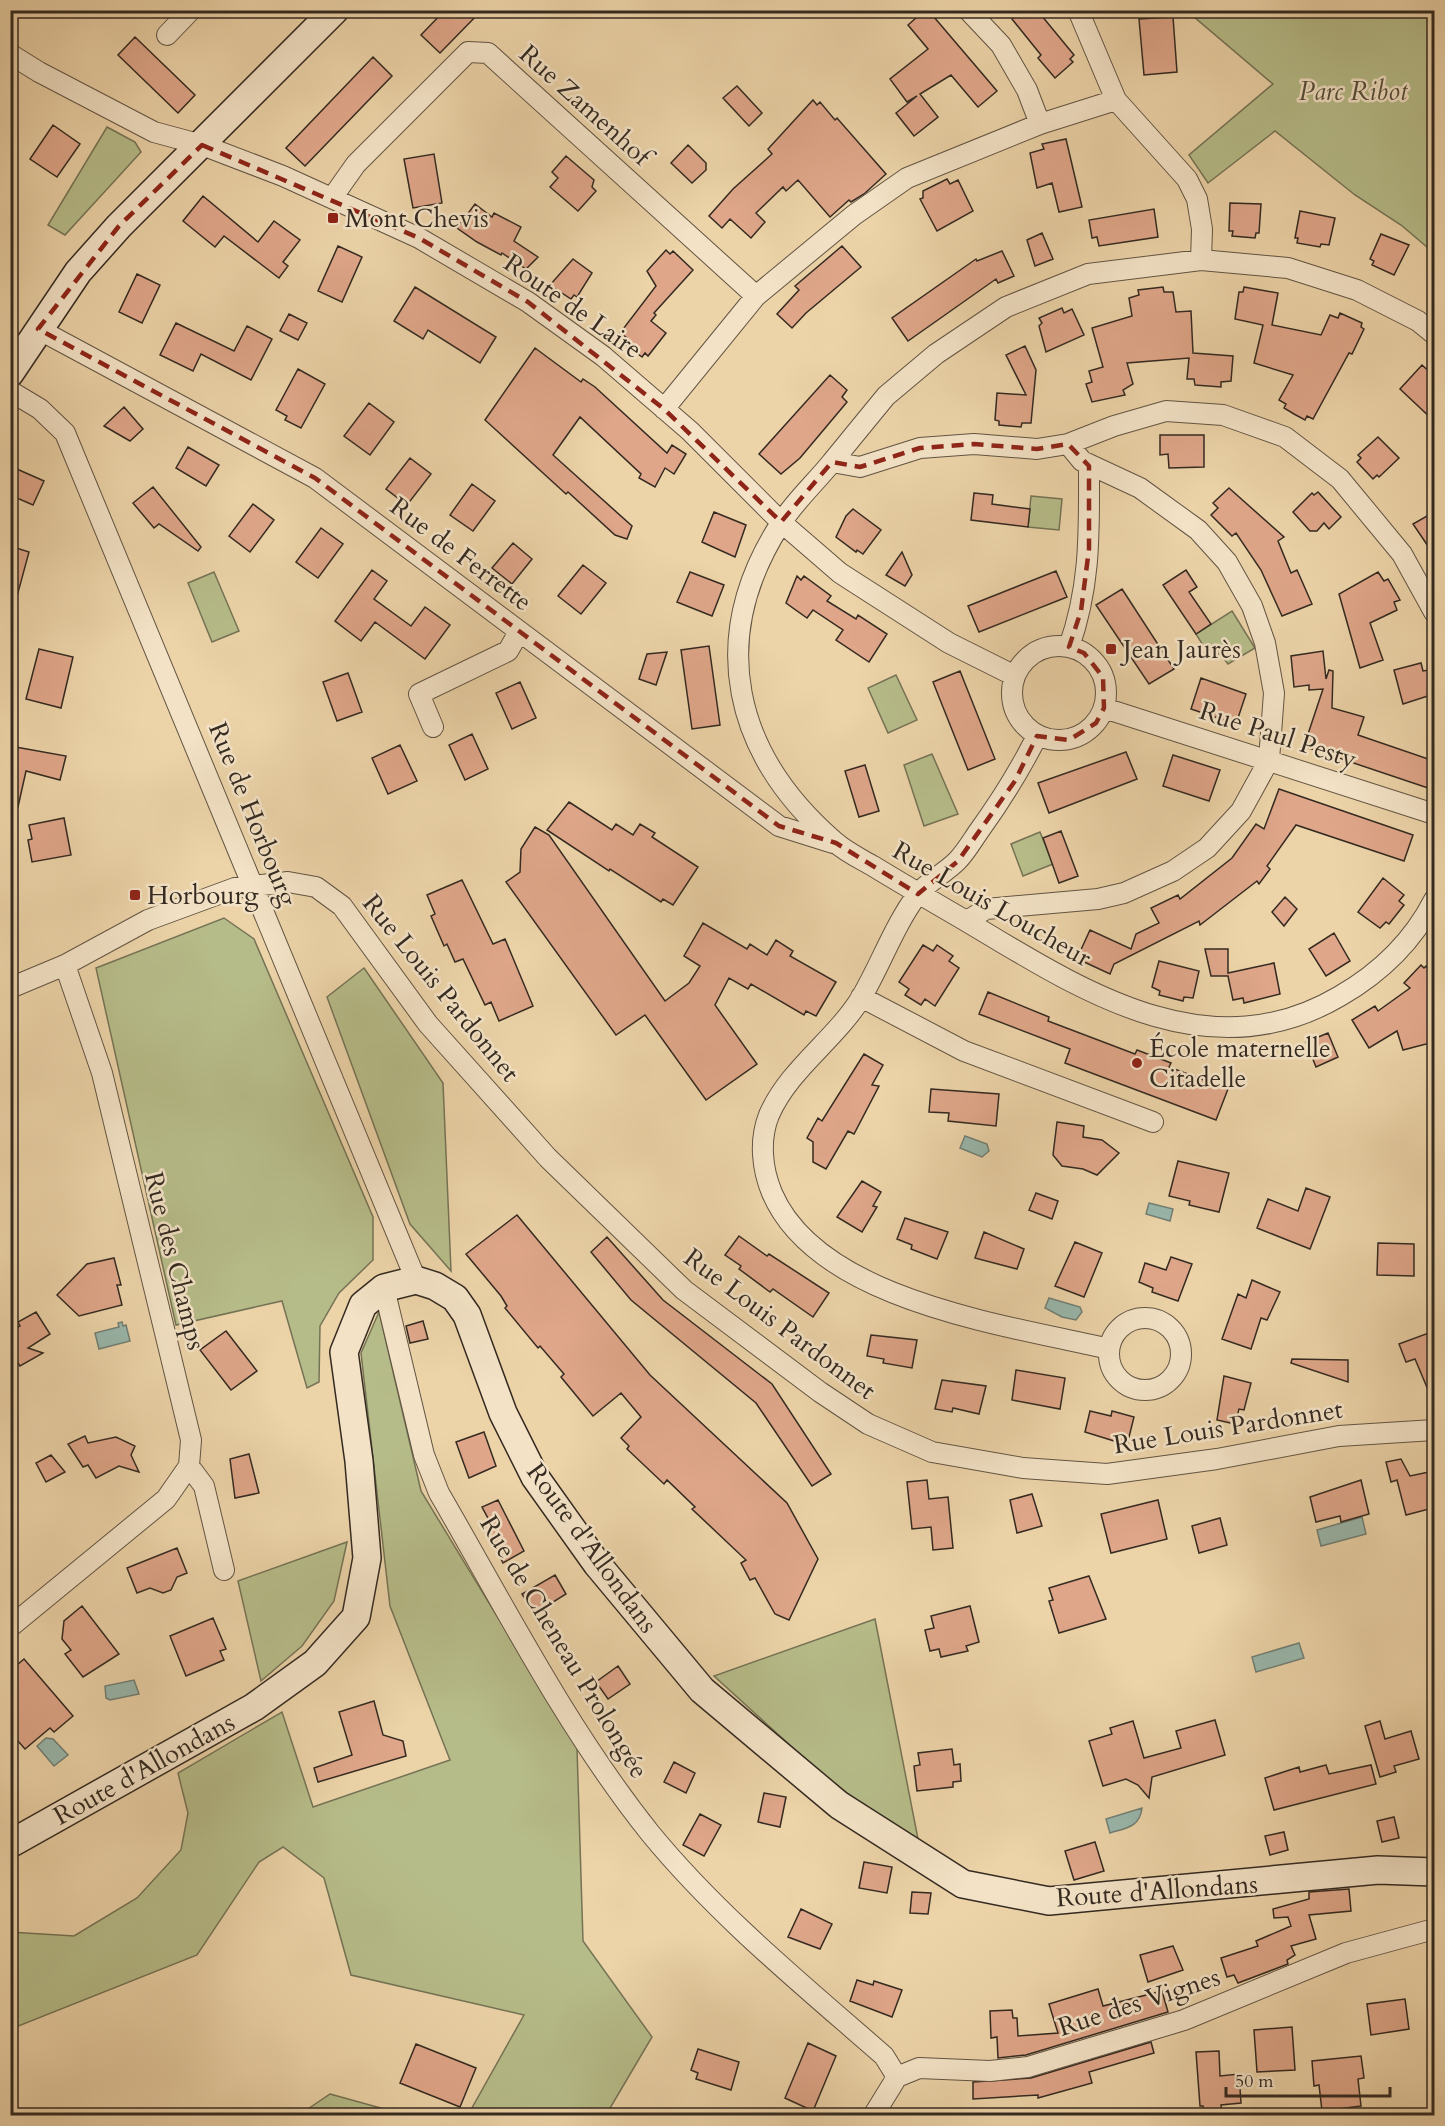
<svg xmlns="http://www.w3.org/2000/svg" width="1445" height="2126" font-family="Cardo,serif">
<rect width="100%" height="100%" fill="#ecd3a8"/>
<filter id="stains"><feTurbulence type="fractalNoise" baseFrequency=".00333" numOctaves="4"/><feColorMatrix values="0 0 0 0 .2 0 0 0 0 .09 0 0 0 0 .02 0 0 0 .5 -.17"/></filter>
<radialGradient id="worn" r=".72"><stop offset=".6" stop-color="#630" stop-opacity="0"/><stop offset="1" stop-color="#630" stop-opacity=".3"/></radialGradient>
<!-- green -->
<path fill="#b6bc89" stroke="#757355" stroke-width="1.5" d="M1197,10L1434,11V253L1401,225L1355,195L1275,131L1208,183L1189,155L1273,84L1193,16Z
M107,127L135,142L141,152L65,235L48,225Z
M1031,496L1062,499L1059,530L1028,527Z
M214,572L239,631L212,642L188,583Z
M1232,611L1255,648L1228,664L1221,655L1204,647L1196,634Z
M896,675L917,720L888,733L868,688Z
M932,754L958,814L924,826L904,765Z
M1040,832L1053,864L1023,876L1011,844Z
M224,918L254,939L373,1217V1260L339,1293L320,1326L319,1382L307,1388L282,1301L176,1325L96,968Z
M364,968L443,1083L451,1271L410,1224L327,997Z
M379,1312L421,1491L577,1748L583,1941L652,2037L606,2115H468L524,2015L351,1975L324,1878L283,1847L259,1862L197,1955L11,2029L10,1932L74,1936L137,1898L181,1850L188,1813L178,1773L282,1712L313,1807L450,1760L390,1606L361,1353Z
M347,1542L334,1601L302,1646L261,1681L238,1581Z
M875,1619L919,1844L826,1778L714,1676Z
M330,2094L406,2115H299Z"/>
<!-- water -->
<path fill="#99b7ac" stroke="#717f74" stroke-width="1.5" d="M965,1136L987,1144L989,1151L982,1157L960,1148Z
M1149,1203L1173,1209L1170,1221L1146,1214Z
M1049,1298L1080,1307L1082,1312L1076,1320L1062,1317L1045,1308Z
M122,1322L123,1326L126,1325L130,1341L99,1349L95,1333L119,1327L118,1323Z
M1362,1517L1366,1534L1321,1546L1317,1530Z
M1299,1643L1304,1658L1256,1672L1252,1657Z
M134,1680L139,1694L110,1700L106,1698L105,1686Z
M46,1738L53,1739L68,1755L54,1766L37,1746Z
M1142,1808C1140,1827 1126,1828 1110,1833L1106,1819Z"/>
<!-- building -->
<path fill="#dfa689" stroke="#342a21" stroke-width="1.5" d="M445,10H482L440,53L421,35Z
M925,10H928L997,91L978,107L951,75L920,94L938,117L914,136L896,113L917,96L907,102L890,79L928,49L908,25Z
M1022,10H1037L1074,55L1070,59L1073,62L1055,78L1038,58L1041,55L1012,19Z
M1173,17L1177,72L1144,75L1139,19Z
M135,37L195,95L178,113L118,55Z
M373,57L392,76L305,166L286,148Z
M737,86L762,113L749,126L723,98Z
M813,100L817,105L820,102L835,120L837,118L886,174L864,194L851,202L849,200L830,217L798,180L786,191L783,187L756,213L765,222L751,238L730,219L722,228L709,216L733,189L772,154L768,149Z
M53,125L80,144L57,177L30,159Z
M1066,139L1082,207L1059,212L1052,183L1037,188L1030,153L1044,149L1042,144Z
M688,145L706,163V170L692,183L671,163Z
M434,154L442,203L413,208L404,159Z
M566,156L594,180L592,187L596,191L578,211L550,187L558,178L552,172Z
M947,179L950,184L958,180L973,211L937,231L920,199L923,198V191Z
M203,196L258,242L274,221L300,240L283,262L288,266L279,278L224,236L215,247L183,221Z
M1230,203L1261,204L1259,233H1256L1255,238L1232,236L1233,231H1229Z
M475,204L492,217L494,213L521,227L514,241L538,257L526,269L502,253L501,255L477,242L457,228Z
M1154,209L1158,237L1099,246L1097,237L1092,238L1089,220Z
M1300,211L1335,218L1329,245L1321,244L1320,247L1297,243L1298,238H1295Z
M1042,233L1053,259L1035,266L1027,240Z
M1381,234L1409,245L1394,275L1372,265L1374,261L1370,259Z
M338,246L362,257L342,302L318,291Z
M842,246L861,267L806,313L792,328L777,314L799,290L795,286Z
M666,250L670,254L673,251L693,270L654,313L656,315L651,321L666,333L648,356L645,353L642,357L624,343L627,338L620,333L656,286L647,271Z
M1002,251L1014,276L998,283L996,279L908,341L892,318L976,259L977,261Z
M573,259L592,273L577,297L574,295L571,299L550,285Z
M137,274L160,285L142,323L119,312Z
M415,287L496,337L480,363L428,330L423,339L394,321Z
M1163,287L1164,292H1173L1176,312L1191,311L1193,353L1233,356L1231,381L1221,382V387L1195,385L1194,379H1187L1189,358L1127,363L1133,384L1123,390L1125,395L1092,402L1086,384L1092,382L1089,371L1103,367L1092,328L1132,316L1129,298L1139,295L1138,290Z
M1244,287L1278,293L1272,325L1321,335L1330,315L1338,318L1340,313L1362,323L1361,327L1364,329L1352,354L1349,353L1313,419L1307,416L1305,420L1294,414L1284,408L1286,404L1279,400L1293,375L1254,363L1263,325L1235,319L1239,292H1243Z
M1062,308L1064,313L1072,309L1084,335L1046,352L1039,326L1042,323L1039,318Z
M289,314L307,323L298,340L280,331Z
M176,323L234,351L247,326L272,339L251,380L201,354L193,371L160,355Z
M1025,346L1036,370L1031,423H1022L1021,427L999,425V421L995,420L997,393L1026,395L1006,355Z
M535,348L581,382L583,379L595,387L667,453L672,445L686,454L674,474L665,468L655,487L639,478L641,474L580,417L553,455L632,526L627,539L615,535L568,492L566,494L485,420Z
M1422,365L1434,376V421L1400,389Z
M298,369L325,384L301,428L285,420L287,416L276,410Z
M830,375L847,390L842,397L847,402L800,458L781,474L759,454Z
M369,403L394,422L370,455L344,436Z
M124,407L143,429L130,441L104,426Z
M1160,435H1204V467L1169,468L1168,454L1160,455Z
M1378,437L1399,458L1379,477L1377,475L1373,479L1357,462L1361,458L1358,455Z
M188,447L219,465L206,486L176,468Z
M410,458L431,474L407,505L386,489Z
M10,466L44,481L33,505L10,495Z
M472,484L495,501L473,531L450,515Z
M153,487L201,547L198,551L159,524L154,528L133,503Z
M1229,488L1284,537L1278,541L1291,573L1297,570L1312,604L1282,616L1261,570L1236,533L1232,536L1211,515L1218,508L1213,503Z
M1318,492L1341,517L1329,529L1324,523L1317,531H1310L1293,512L1312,493L1314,495Z
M974,493L993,495L992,504L1030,509L1028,527L971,520Z
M253,504L274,520L250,552L229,536Z
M853,509L881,530L863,554L857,550L856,552L836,537L846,516Z
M714,512L746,525L735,557L702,542Z
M1434,512V555L1413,524Z
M321,528L343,544L318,578L296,562Z
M513,543L532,559L512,584L492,568Z
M10,546L29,552L16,600L10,599Z
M902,552L912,575L905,586L886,575Z
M583,565L606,583L581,614L558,596Z
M372,570L387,581L374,599L411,626L425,607L450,625L425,659L375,622L361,641L335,621Z
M1186,570L1197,587L1189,592L1211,624L1196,634L1163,585Z
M1056,571L1067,597L979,632L968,606Z
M690,572L724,585L712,616L677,602Z
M1378,572L1384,581L1388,579L1400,600L1394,602L1397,610L1370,623L1383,660L1360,668L1339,594Z
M797,576L801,580L804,576L831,596L827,601L856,619L858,615L887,634L869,662L836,640L843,630L813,610L807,618L786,603Z
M1122,589L1174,669L1149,684L1096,605Z
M709,646L720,725L692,729L681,650Z
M39,649L73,657L61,708L26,699Z
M1323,651L1326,679L1329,670L1333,671L1332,708L1364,717L1358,735L1434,761L1428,788L1306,747L1310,738L1307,737L1323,689L1309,690V685L1294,687L1291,656Z
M667,652L656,685L639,679L647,654Z
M1421,663L1423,671L1429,670L1434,694L1403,704L1394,670Z
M960,671L995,759L968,770L933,682Z
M348,673L362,712L337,721L323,682Z
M1201,678L1246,694L1236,724L1191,709Z
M520,682L536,718L512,729L496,693Z
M472,734L488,769L465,780L449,745Z
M400,745L417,781L388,794L372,758Z
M10,746L66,756L60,780L26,771L18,807L10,806Z
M1126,752L1137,779L1049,813L1038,783Z
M1173,755L1220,770L1209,801L1163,786Z
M865,765L879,811L859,817L845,771Z
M1279,789L1413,835L1404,861L1296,825L1267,866L1270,869L1259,884L1257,881L1200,925L1199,921L1114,964L1110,974L1080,960L1082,955L1079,954L1090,930L1131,949L1136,934L1159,923L1151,908L1178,895L1180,899L1232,858L1256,824L1264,829Z
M569,802L612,830L616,824L633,835L640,824L655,833L652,837L698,867L673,905L663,899L661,902L610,869L609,871L547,830Z
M64,818L71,855L32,862L28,840L32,839L29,825Z
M535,827L549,835L665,1001L689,983L700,966L684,956L703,923L747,949L750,944L767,955L776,940L793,951L790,956L836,982L816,1016L806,1011L804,1015L751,984L748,989L729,978L715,1005L757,1064L706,1100L645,1015L616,1035L506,882L520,872L521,849Z
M1061,831L1078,876L1059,883L1043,838Z
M1383,878L1404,895L1399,901L1404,905L1389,924L1386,922L1380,928L1358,912Z
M462,880L493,944L505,939L533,1006L499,1021L491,1002L485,1005L463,959L455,962L447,944L444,946L431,916L435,914L427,895Z
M1285,897L1297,909L1284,926L1272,912Z
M1334,933L1350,961L1326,976L1309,949Z
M923,945L933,951L937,945L953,956L949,961L959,968L935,1006L925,999L921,1005L905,995L909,989L899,982Z
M1205,949H1228V973L1274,963L1280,994L1244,1003L1243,998L1233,1000L1228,976H1211Z
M1159,961L1199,971L1193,998L1184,997L1183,1001L1159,995L1160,991L1152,987Z
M1421,965L1424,968L1426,966L1434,975V1042L1403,1050L1397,1031L1369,1048L1352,1020L1375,1006L1378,1011L1410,988L1404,983Z
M988,992L1049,1017L1048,1021L1135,1054L1137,1050L1171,1063L1169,1067L1228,1089L1216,1120L1065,1063L1070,1049L979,1014Z
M1328,1033L1338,1057L1316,1067L1306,1042Z
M864,1054L883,1065L872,1085L879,1086L854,1134L848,1131L826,1169L813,1162V1142L807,1138L818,1118L822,1121Z
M931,1089L999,1094L996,1126L948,1121L949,1113L929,1112Z
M1057,1122L1084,1126L1083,1137L1102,1140L1119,1153L1097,1175L1083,1169L1062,1166L1053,1155Z
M1178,1161L1229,1173L1219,1212L1189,1205L1190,1201L1169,1196Z
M862,1181L881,1192L873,1206L877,1207L862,1232L837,1217Z
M1306,1188L1330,1197L1310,1249L1257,1228L1268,1199L1298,1211Z
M1036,1193L1058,1201L1052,1219L1029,1210Z
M517,1215L650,1375L787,1503L818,1559L789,1620L775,1614L755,1578L750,1580L741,1563L746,1560L692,1509L695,1507L667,1480L664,1484L627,1449L629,1446L621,1438L641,1417L621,1393L593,1416L561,1377L564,1374L540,1346L538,1348L505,1308L507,1306L501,1296L466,1254Z
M905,1218L948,1232L937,1259L911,1249L912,1245L897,1239Z
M984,1232L1024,1249L1017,1269L975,1258Z
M739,1236L767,1256L769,1254L829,1293L813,1317L773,1289L770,1292L739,1269L741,1266L725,1255Z
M607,1237L663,1300L772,1384L831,1474L812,1486L756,1403L631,1300L591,1252Z
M1075,1242L1102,1253L1084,1297L1055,1286Z
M1378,1243L1414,1244V1276L1377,1275Z
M1171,1257L1192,1264L1178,1301L1152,1292L1153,1288L1139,1282L1145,1263L1166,1270Z
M114,1258L121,1285H117L122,1305L79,1316L57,1295L87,1264Z
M1252,1280L1280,1292L1267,1320L1261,1318L1251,1349L1222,1339L1238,1294L1246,1298Z
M36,1312L50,1334L28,1348L43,1353L20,1366L14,1357L10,1359V1332L20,1326L18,1322Z
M423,1321L428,1339L410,1343L406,1326Z
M226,1331L257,1371L231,1390L200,1350Z
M1434,1331V1404L1415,1359L1406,1362L1399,1344Z
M871,1335L917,1340L912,1368L883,1363L884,1359L867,1356Z
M1292,1359L1348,1360V1382L1291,1363Z
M1016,1370L1065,1378L1060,1409L1012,1400Z
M1224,1376L1251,1383L1244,1410L1239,1409L1235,1424L1217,1420Z
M942,1380L986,1386L979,1414L953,1408L952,1412L935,1409Z
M1090,1411L1111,1416L1112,1411L1134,1417L1127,1445L1085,1432Z
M484,1432L496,1466L469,1478L456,1442Z
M85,1436L88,1443L116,1437L135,1446L131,1455L139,1472L119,1466L96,1478L88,1465L83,1467L68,1444Z
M249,1454L259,1493L235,1498L230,1459Z
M51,1455L65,1472L46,1482L36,1463Z
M1401,1459L1410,1476L1434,1471V1501L1428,1502L1429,1509L1406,1515L1397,1480L1391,1482L1386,1462Z
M927,1480L929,1499L948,1497L953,1548L933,1550L931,1527L912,1529L907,1482Z
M1361,1480L1369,1514L1341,1522L1340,1516L1316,1522L1310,1497Z
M1032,1494L1042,1526L1017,1533L1010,1500Z
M498,1500L524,1551L503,1563L484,1525L490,1522L482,1507Z
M1158,1500L1167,1539L1111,1553L1101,1514Z
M1220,1518L1227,1545L1199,1553L1192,1526Z
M177,1548L187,1573L177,1577L171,1590L163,1593L150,1588L137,1593L127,1568Z
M555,1575L566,1594L534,1614L522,1594Z
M1089,1576L1106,1619L1059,1633L1049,1601L1053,1600L1049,1588Z
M82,1606L119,1654L83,1677L65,1654L71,1650L62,1639L64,1621Z
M970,1606L979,1642L966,1646L968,1651L941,1657L939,1649L930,1651L925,1630L934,1628L931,1616Z
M213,1618L226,1649L220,1651L224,1660L186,1676L170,1636Z
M24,1659L73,1716L54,1732L50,1728L25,1749L10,1732V1671Z
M618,1666L630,1684L608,1699L596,1682Z
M374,1701L383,1735L403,1741L406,1756L318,1782L314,1768L352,1755L339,1712Z
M1215,1720L1225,1755L1152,1777L1149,1798L1138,1785L1126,1779L1103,1786L1089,1741L1112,1734L1110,1728L1133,1721L1144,1758L1181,1748L1176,1731Z
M1380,1721L1385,1739L1411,1731L1419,1759L1394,1766L1396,1772L1380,1777L1365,1726Z
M952,1749L954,1765L960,1764L961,1781L953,1782V1787L917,1791L914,1766L920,1765L918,1753Z
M674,1762L695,1773L686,1793L664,1782Z
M1326,1765L1329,1774L1371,1765L1376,1784L1274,1810L1265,1778L1299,1767L1300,1772Z
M764,1793L786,1797L780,1827L758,1822Z
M700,1814L721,1825L704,1856L683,1845Z
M1394,1817L1399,1838L1382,1842L1377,1821Z
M1284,1832L1288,1850L1270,1855L1265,1836Z
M1095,1842L1104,1871L1074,1880L1065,1851Z
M864,1862L892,1867L887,1893L859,1888Z
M1349,1889L1351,1911L1309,1915L1316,1939L1291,1946L1295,1955L1287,1960L1288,1964L1238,1983L1234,1975L1227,1977L1221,1958L1258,1946L1256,1941L1291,1926L1288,1917L1274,1918L1273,1909L1309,1899V1892Z
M912,1892L931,1893L928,1914L910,1913Z
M801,1909L832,1924L820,1949L788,1937Z
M1173,1946L1183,1970L1148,1982L1140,1955Z
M857,1980L873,1985L874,1981L902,1990L892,2017L850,2001Z
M1098,1989L1103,2006L1162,1991L1168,2012L1026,2055L998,2058L997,2037L991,2038L990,2011L1012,2010L1013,2018H1017L1018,2036L1058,2033L1049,2004Z
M1405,1999L1409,2029L1371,2035L1367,2004Z
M1292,2027L1295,2070L1257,2072L1254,2030Z
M1151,2042L1154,2053L1089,2072L1092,2083L1038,2098V2095L973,2099V2082L1031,2078Z
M808,2043L836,2056L813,2111L785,2098Z
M416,2044L476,2068L460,2107L400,2083Z
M698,2049L739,2062L731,2090L696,2079L698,2073L691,2070Z
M1219,2051L1220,2076L1239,2074L1241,2103L1221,2105L1222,2113L1204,2114L1203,2106H1200L1196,2052Z
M1361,2056L1364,2078L1358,2079L1361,2106L1322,2111L1319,2085L1314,2086L1312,2061Z"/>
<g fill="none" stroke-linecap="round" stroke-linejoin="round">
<defs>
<path id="street" d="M968,10L1001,45L1027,90L1040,124
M1078,10L1116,100L1187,179L1197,199L1202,229L1201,260
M167,35L191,10
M10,54L39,72L154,132L202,145L283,176L419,238L528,302L603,356L690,431L781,522L840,573L949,643L1015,676
M332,198L356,164L468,52L488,53L756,296
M38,329L315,478L779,826L833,843
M10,391L40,409L65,433L416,1280
M664,409L756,296L854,215L907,178L1040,124L1116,100
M832,462L886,396L936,354L1006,307L1088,274L1201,260L1288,268L1357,290L1418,321L1434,334
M1434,612L1402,554L1340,479L1285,437L1223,415L1166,411L1114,426L1068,444L1037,449L974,444L920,448L860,467L832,462C816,482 795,501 781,523C706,639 733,754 835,842C846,852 861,859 873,866C904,885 935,903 966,921C1081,990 1208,1074 1340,996C1380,973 1413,941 1434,900
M1012 693a47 47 0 1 1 94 0a47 47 0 1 1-94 0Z
M1069,647C1091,584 1089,532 1089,466
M1104,708L1434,814
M433,727L419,694L508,651L519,632
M1037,736C1019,772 1002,799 979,831C972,841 965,853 957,861C945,873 927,882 917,895C894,926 881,964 861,998C835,1040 789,1069 769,1115C759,1140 762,1169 772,1193C818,1301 1007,1325 1109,1349
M967,921L986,909L1098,899L1124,893L1173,871L1207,848L1241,811L1269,760L1274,693L1265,643L1252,606L1227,562L1198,530L1140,488L1082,461L1068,444
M65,965L102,1073L191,1440L189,1466L204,1486L224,1570
M10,988L65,965L148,920L235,888L288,882L316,887L342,906L428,1024L548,1158L684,1290L820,1392L868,1424L932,1452L1023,1468L1107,1474L1217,1459L1339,1436L1434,1430
M861,997L964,1051L1153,1122
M384,1288L424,1455L439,1493C505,1607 567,1729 650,1833C718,1916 803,1985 884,2056L897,2077
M1109 1354a36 36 0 1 1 72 0a36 36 0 1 1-72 0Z
M10,1627L166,1499L189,1466
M873,2116L897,2077L919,2068L990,2071L1028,2067L1184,2020L1346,1953L1434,1929"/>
<path id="secondary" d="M10,373L78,272L119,226L335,10
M10,1844L254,1707L315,1663L356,1617L367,1558L359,1461L344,1352L363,1305L384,1288L416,1280L435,1286L455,1298L467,1315L503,1413L535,1477L597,1564L702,1690L839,1805L963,1884L1049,1901L1378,1870L1434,1872"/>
</defs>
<!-- street casing -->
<use href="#street" stroke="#625443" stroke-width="22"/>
<!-- secondary casing -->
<use href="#secondary" stroke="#342a21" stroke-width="30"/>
<!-- street -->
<use href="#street" stroke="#f3e2c6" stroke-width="20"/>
<!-- secondary -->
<use href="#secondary" stroke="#f3e2c6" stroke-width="27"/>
</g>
<!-- marked area -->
<path fill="none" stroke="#8f2418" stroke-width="4.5" stroke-dasharray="12 8" stroke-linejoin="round" d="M202,145L419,238L528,302L664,409L781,522L832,462L860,467L920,448L974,444L1037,449L1068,444L1089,466V549L1081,611L1069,647L1084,653L1103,677L1104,708L1096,723L1069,740L1037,736L1015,781L958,861L918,894L836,843L779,826L315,478L38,329L119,226Z"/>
<!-- markers -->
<g fill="#8f2418" stroke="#f3e2c6" stroke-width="2">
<rect x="327" y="212" width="12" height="12" rx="3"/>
<rect x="1105" y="643" width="12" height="12" rx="3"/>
<rect x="129" y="889" width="12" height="12" rx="3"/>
<circle cx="1137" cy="1063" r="6"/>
</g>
<g text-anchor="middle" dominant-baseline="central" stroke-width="5" stroke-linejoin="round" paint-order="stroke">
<!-- park labels -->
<g font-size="26" font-style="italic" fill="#544e3b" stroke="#f3e2c6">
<text x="1353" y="91">Parc Ribot</text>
</g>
<!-- street labels -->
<g font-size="26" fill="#342a21" stroke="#f3e2c6">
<text transform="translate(585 105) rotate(42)">Rue Zamenhof</text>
<text transform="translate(573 306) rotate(35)">Route de Laire</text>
<text transform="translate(461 554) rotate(37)">Rue de Ferrette</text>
<text transform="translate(1278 735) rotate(18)">Rue Paul Pesty</text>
<text transform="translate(253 814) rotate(68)">Rue de Horbourg</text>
<text transform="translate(992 904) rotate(30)">Rue Louis Loucheur</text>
<text transform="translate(441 988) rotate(51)">Rue Louis Pardonnet</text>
<text transform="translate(175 1261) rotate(76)">Rue des Champs</text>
<text transform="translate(780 1324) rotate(37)">Rue Louis Pardonnet</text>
<text transform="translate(1228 1427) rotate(-9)">Rue Louis Pardonnet</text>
<text transform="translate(592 1548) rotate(54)">Route d'Allondans</text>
<text transform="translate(564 1647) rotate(59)">Rue de Cheneau Prolongée</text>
<text transform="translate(144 1769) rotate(-29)">Route d'Allondans</text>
<text transform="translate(1157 1891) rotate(-4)">Route d'Allondans</text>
<text transform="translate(1139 2002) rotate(-18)">Rue des Vignes</text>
</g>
<!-- poi labels -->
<g font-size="26" fill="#342a21" stroke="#f3e2c6" text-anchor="start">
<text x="345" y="218">Mont Chevis</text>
<text x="1123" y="649">Jean Jaurès</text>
<text x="147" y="895">Horbourg</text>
<text x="1149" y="1048">École maternelle<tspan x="1149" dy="30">Citadelle</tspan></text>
</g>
</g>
<!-- margin -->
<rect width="1445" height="2126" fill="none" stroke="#ecd3a8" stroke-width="36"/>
<rect x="12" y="12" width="1421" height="2102" fill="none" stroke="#342a21" stroke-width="3"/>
<rect x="18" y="18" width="1409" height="2090" fill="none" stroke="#342a21" stroke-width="1.5"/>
<!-- scale -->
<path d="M1226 2087v9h164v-9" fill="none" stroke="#342a21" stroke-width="3"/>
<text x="1235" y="2087" font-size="18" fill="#342a21" stroke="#f3e2c6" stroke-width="4.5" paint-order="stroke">50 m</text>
<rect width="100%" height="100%" filter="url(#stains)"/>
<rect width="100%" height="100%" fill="url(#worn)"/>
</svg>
